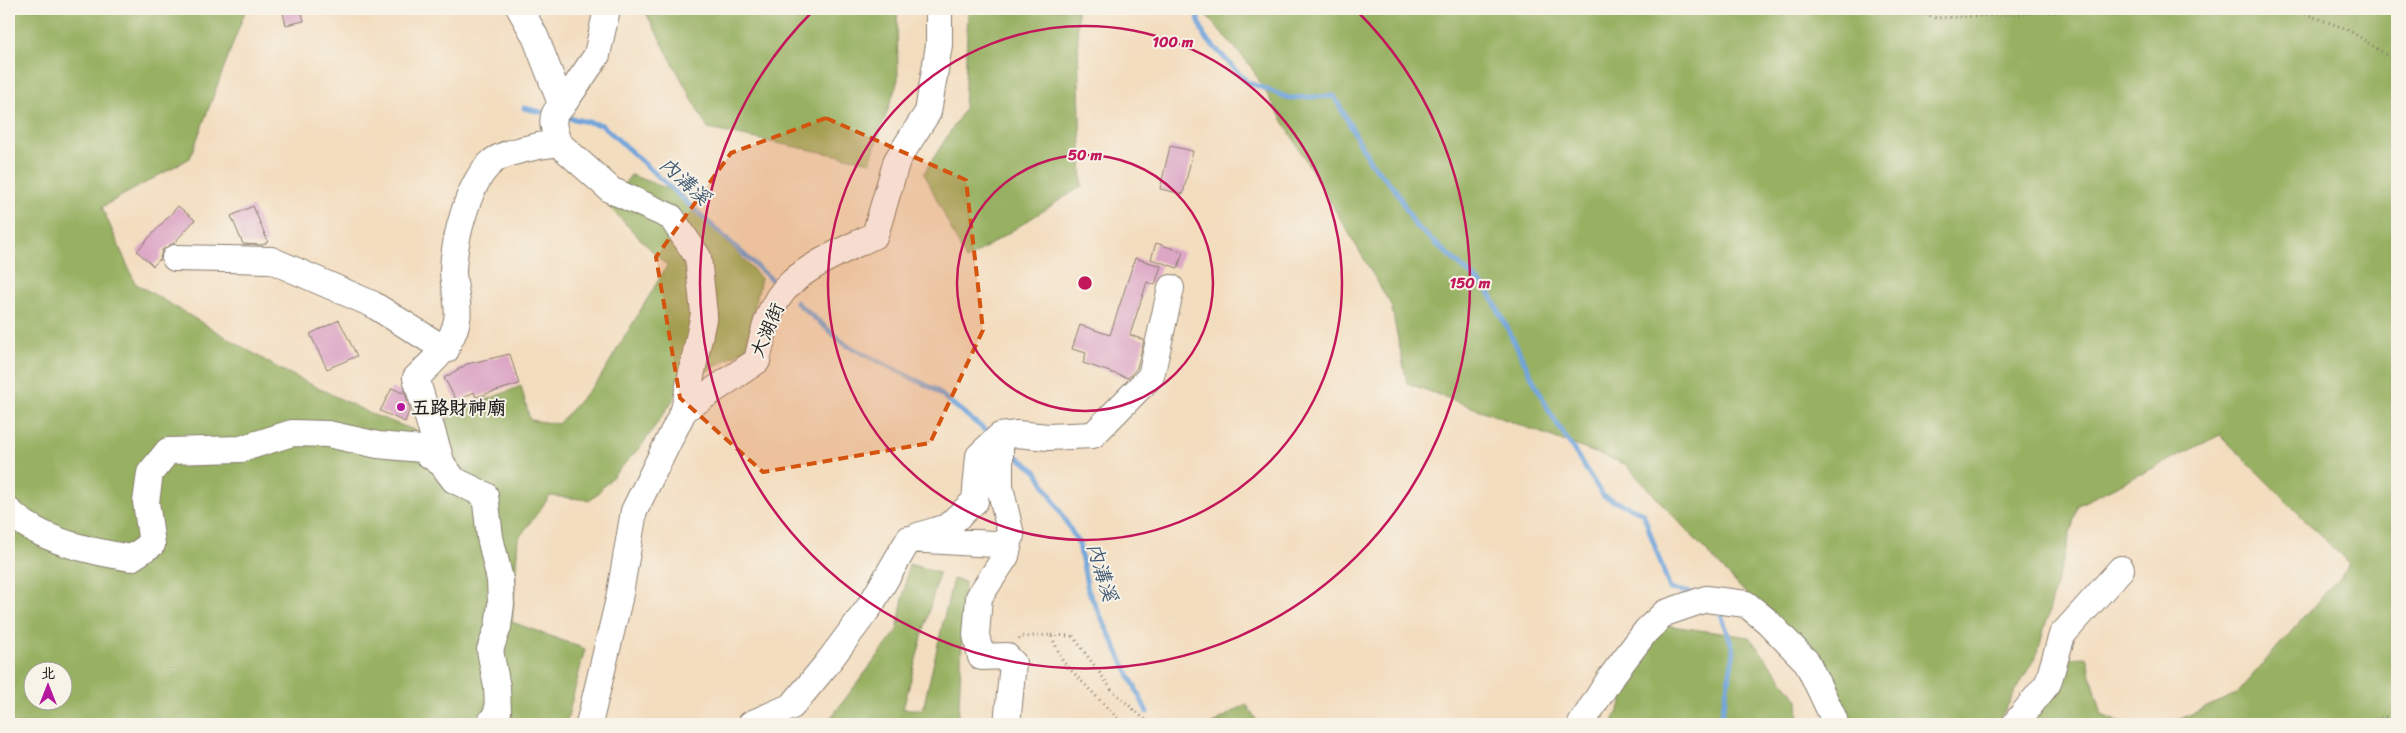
<svg xmlns="http://www.w3.org/2000/svg" width="2406" height="733" font-family="Sriracha,'LXGW WenKai TC',sans-serif">
<rect width="100%" height="100%" fill="#f7f3e8"/>
<filter id="ink" filterUnits="userSpaceOnUse"><feTurbulence type="fractalNoise" baseFrequency=".02" numOctaves="2"/><feDisplacementMap in="SourceGraphic" scale="10" xChannelSelector="R" yChannelSelector="G"/><feConvolveMatrix kernelMatrix="1 2 1 2 8 2 1 2 1" color-interpolation-filters="sRGB"/></filter>
<filter id="wash" filterUnits="userSpaceOnUse"><feTurbulence type="fractalNoise" baseFrequency=".0096" numOctaves="4" result="noise"/><feDisplacementMap in="SourceGraphic" scale="20" xChannelSelector="R" yChannelSelector="G"/><feGaussianBlur stdDeviation="1.12" result="paint"/><feColorMatrix in="noise" values="0 0 0 0 0 0 0 0 0 0 0 0 0 0 0 0 0 1.4 0 .05"/><feComposite in="paint" operator="in"/></filter>
<g filter="url(#wash)">
<rect width="100%" height="100%" fill="#f3ddbf"/>
<!-- forest -->
<path fill="#97b062" stroke="#5a663f" fill-rule="evenodd" d="M9,9H246L190,158L102,207L135,283L278,368L371,414L422,433L469,407L521,386L530,420L558,424L600,378L667,266L608,206L631,175L682,194L761,278L746,349L684,384L642,445L591,500L550,496L518,539L512,622L585,649L566,724H9ZM32,670H62V700H32Z
M644,9H897L898,80L870,162L708,129Z
M968,9H1077L1082,186L966,260L924,173L964,110Z
M1201,9H2397V724H2169L2236,694L2350,565L2220,435L2078,505L2038,652L1997,724H1831L1821,674L1625,464L1407,383L1391,305L1250,65Z
M909,564L939,573L903,709H923L953,579L965,582L958,724H826L897,631Z
M1657,624L1749,637L1798,700L1799,724H1612Z
M2086,657L2102,715L2123,724H2025L2066,658Z
M1246,704L1259,724H1212Z"/>
<g fill="none" stroke-linecap="round" stroke-linejoin="round">
<!-- stream -->
<path stroke="#6fa4db" stroke-width="5" d="M1195,9L1204,36L1247,82L1289,98L1334,96L1371,163L1395,189L1415,225L1488,290L1549,411L1603,496L1643,513L1670,589L1692,593
M524,108L541,112
M569,118L602,125L773,281
M796,302L846,345L934,389L986,431
M1013,453L1037,472L1079,544L1088,590L1147,712
M1718,611L1721,614L1734,652L1722,713L1726,724"/>
</g>
<g id="blocks">
<!-- building -->
<path fill="#dca6c5" d="M282,9H301L304,21L286,25Z
M1170,146L1193,151L1183,194L1160,189Z
M178,206L195,220L174,243L162,250L160,259L153,266L137,251Z
M253,206L268,242L262,245L243,244L231,216Z
M1156,243L1183,252L1178,268L1151,259Z
M1135,258L1161,266L1155,285L1147,282L1130,335L1144,340L1137,368L1128,378L1083,363L1086,353L1072,349L1080,325L1110,335Z
M339,320L357,356L327,369L310,334Z
M510,354L519,384L476,397L474,392L457,401L444,378L467,364Z
M392,388L402,393L404,390L410,409L405,422L380,411Z"/>
</g>
</g>
<g filter="url(#ink)">
<use href="#blocks" fill-opacity="0" stroke="#887c6e" stroke-width="1"/>
<g fill="none" stroke-linecap="round" stroke-linejoin="round">
<defs>
<path id="minor" d="M520,9L535,36L562,106
M558,143L611,190L671,217L698,257L704,314L684,410
M175,258L271,260L372,304L446,350
M1000,436V487L1011,535L1006,556
M442,464L416,378C434,360 452,346 457,320C460,305 453,286 453,271C454,240 468,182 492,162C503,152 542,145 558,143C554,129 548,115 562,106L597,55L607,9
M9,511C40,541 89,551 131,558L152,544L146,502L150,473L168,451L241,449L292,433L328,434L378,445L421,449L442,464L454,480L485,495L490,537L500,580L501,604L498,627L490,650L497,687L498,712L489,724
M918,536L947,527L975,501L979,456L1000,436L1017,434L1048,437L1093,435L1151,376L1171,288
M589,724L619,599L634,511L684,410L757,361C763,334 769,302 791,283C814,262 847,249 875,235L897,160L928,112L939,45V9
M751,724L792,706L826,665L870,606L909,539L994,544L1006,556L979,597L976,635L981,657L1006,656L1013,663L1007,724
M1581,724L1611,677L1646,631L1665,613L1706,599L1746,604L1767,621L1807,662L1834,719L1835,724
M2015,724L2048,683L2062,635L2121,569"/>
</defs>
<!-- minor casing -->
<use href="#minor" stroke="#887c6e" stroke-width="28"/>
<!-- path -->
<path stroke="#887c6e" stroke-width="3" stroke-dasharray="1 4" stroke-linecap="butt" d="M1911,9L1936,18L2126,9
M2291,9L2347,29L2397,62
M1051,635L1073,636
M1073,636L1112,690L1150,724
M1019,639L1020,637L1051,635L1063,662L1123,724
M2356,724L2397,714"/>
<!-- minor -->
<use href="#minor" stroke="#fff" stroke-width="26"/>
</g>
</g>
<!-- marked area -->
<path fill="#d4530e" fill-opacity="0.2" stroke="#d4530e" stroke-width="4" stroke-dasharray="10 6" stroke-linejoin="round" d="M826,118L966,180L983,330L930,443L763,472L680,398L656,257L731,153Z"/>
<!-- distance rings -->
<g fill="none" stroke="#c2185b" stroke-width="2.5">
<circle cx="1085" cy="283" r="128"/>
<circle cx="1085" cy="283" r="257"/>
<path d="M1357 11A385 385 0 1 1 813 11"/>
</g>
<!-- markers -->
<circle fill="#b5179e" stroke="#f7f3e8" stroke-width="2" cx="401" cy="407" r="5"/>
<g text-anchor="middle" dominant-baseline="central" stroke-width="4" stroke-linejoin="round" paint-order="stroke">
<!-- street labels -->
<g font-size="19" fill="#1c1c1c" stroke="#f7f3e8">
<text transform="translate(767 330) rotate(-67)">大湖街</text>
</g>
<!-- poi labels -->
<g font-size="19" font-weight="bold" fill="#1c1c1c" stroke="#f7f3e8" text-anchor="start">
<text x="411" y="407">五路財神廟</text>
</g>
<!-- water labels -->
<g font-size="20" font-style="italic" fill="#415972" stroke="#f7f3e8">
<text transform="translate(685 181) rotate(42)">內溝溪</text>
<text transform="translate(1102 572) rotate(73)">內溝溪</text>
</g>
</g>
<circle cx="1085" cy="283" r="8" fill="#c2185b" stroke="#f7f3e8" stroke-width="2.5"/>
<g font-size="15" text-anchor="middle" font-weight="bold" fill="#c2185b" stroke="#f7f3e8" stroke-width="4" stroke-linejoin="round" paint-order="stroke">
<text x="1173" y="47">100 m</text>
<text x="1085" y="160">50 m</text>
<text x="1470" y="288">150 m</text>
</g>
<!-- margin -->
<rect width="2406" height="733" fill="none" stroke="#f7f3e8" stroke-width="30"/>
<!-- north arrow -->
<g transform="translate(48 686)"><circle r="24" fill="#f7f3e8" stroke="#9f9d96"/>
<path d="M0-4L9 19L0 12L-9 19Z" fill="#b5179e"/>
<text y="-8" font-size="14" font-weight="bold" text-anchor="middle" fill="#1c1c1c">北</text>
</g>
</svg>
